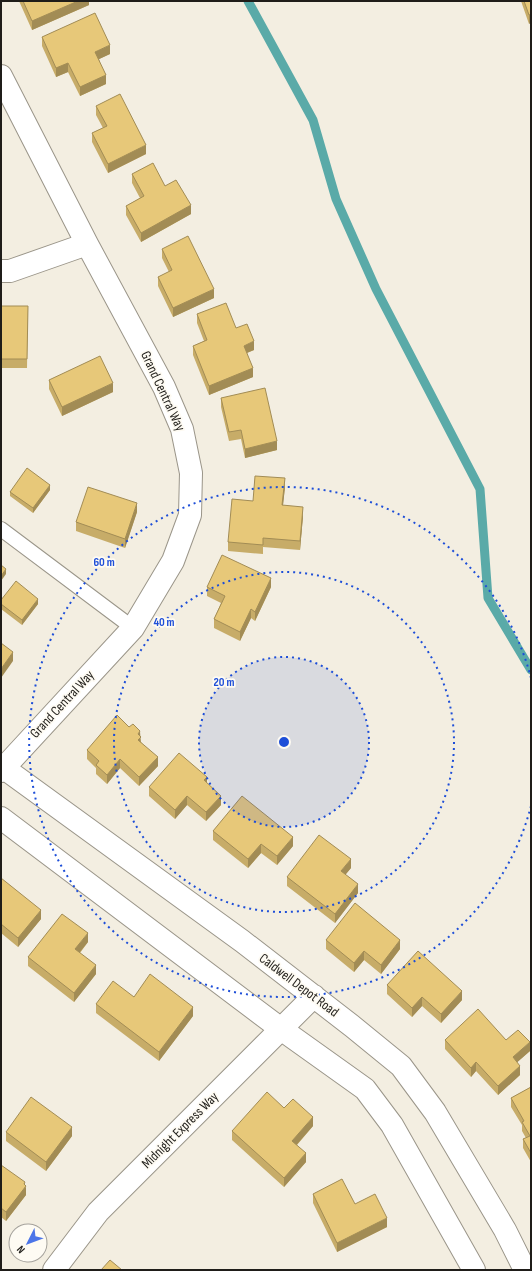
<svg xmlns="http://www.w3.org/2000/svg" width="532" height="1271" font-family="'Sofia Sans Condensed',sans-serif">
<rect width="100%" height="100%" fill="#f3eee1"/>
<g fill="none" stroke-linecap="round" stroke-linejoin="round">
<!-- stream -->
<path stroke="#5aaaa8" stroke-width="9" d="M248,1L313,120L336,199L376,289L480,489L488,598L531,670"/>
<defs>
<path id="lane" d="M1,529L133,628"/>
<path id="street" d="M1,76L87,244L164,387L182,429L191,473L190,515L173,561L133,628L1,771
M1,271H10L87,244
M1,766L242,941L352,1026L401,1066L435,1112L505,1230L525,1270
M1,818L281,1029L365,1089L392,1125L474,1270
M54,1270L98,1212L314,996"/>
</defs>
<!-- lane casing -->
<use href="#lane" stroke="#9a9589" stroke-width="16"/>
<!-- street casing -->
<use href="#street" stroke="#9a9589" stroke-width="24"/>
<!-- lane -->
<use href="#lane" stroke="#fff" stroke-width="14"/>
<!-- street -->
<use href="#street" stroke="#fff" stroke-width="22"/>
</g>
<!-- wall -->
<path fill="#c7ac68" d="M19,1H89V5L32,30Z
M521,1H531L529,24Z
M42,37L110,54L99,59L106,84L80,96L68,72L56,77L42,46Z
M96,106L146,154L108,173L92,142V133L103,128L96,115Z
M132,174L165,186L191,214L141,242L126,215V206L140,198L132,183Z
M162,249L214,298L173,317L158,286V277L169,272L162,258Z
M1,306H28L27,368H1Z
M197,314L236,328L254,350L247,353L253,377L209,395L193,355V346L204,341L197,323Z
M49,380L113,392L62,416L49,389Z
M221,398L277,450L245,458L241,439L229,441L221,407Z
M285,487L283,505L303,516L300,550L263,547V554L228,551V542L253,501Z
M50,490L33,513L10,496V492Z
M137,512L125,548L76,531V522Z
M207,587H271L255,621L251,618L240,641L214,628V619L221,603L207,596Z
M1,600L38,604L22,625L1,609Z
M129,727L140,737L141,742L158,766L139,786L120,768L107,784L96,774V768L87,759V750Z
M207,783L221,805L206,821L187,805L175,819L149,796V787Z
M213,831L293,846L277,865L261,853L248,868L213,840Z
M351,868L345,875L358,893L335,923L287,886V877Z
M1,878L41,919L18,947L1,933Z
M326,940L400,949L381,974L364,960L354,972L326,949Z
M88,942L80,953L96,974L74,1002L28,966V957Z
M387,985L462,1000L441,1023L422,1006L412,1017L387,994Z
M134,997L193,1016L159,1061L96,1013V1004Z
M445,1040H506L530,1051L517,1062L520,1075L498,1095L476,1071L471,1077L445,1049Z
M531,1087V1162L523,1148V1139L526,1138L522,1131V1125L511,1107V1098Z
M284,1108L313,1126L297,1145L306,1162L284,1187L232,1140V1131Z
M6,1132L72,1136L46,1171L6,1141Z
M1,1165L25,1185L26,1195L6,1221L1,1217Z
M313,1194L355,1204L387,1227L337,1252L313,1203Z"/>
<!-- shaded-wall -->
<path fill="#a28c55" d="M78,1H89V5L32,30V21Z
M531,14V23L529,24V15Z
M110,45V54L95,61V52Z
M68,63V72L56,77V68Z
M106,75V84L80,96V87Z
M146,145V154L108,173V164Z
M191,205V214L141,242V233Z
M214,289V298L173,317V308Z
M254,341V350L244,354V346Z
M253,368V377L209,395V386Z
M113,383V392L62,416V407Z
M277,441V450L245,458V449Z
M285,478V487L282,514V505Z
M50,485V490L33,513V508Z
M137,503V512L125,548V539Z
M303,507V516L300,550V541Z
M6,569V574L1,581V576Z
M271,578V587L255,621V612Z
M38,599V604L22,625V620Z
M251,609V618L240,641V632Z
M13,652V661L1,678V669Z
M140,731L141,746L138,749V734Z
M158,757V766L139,786V777Z
M120,759V768L107,784V775Z
M207,777V786L204,780Z
M187,796V805L175,819V810Z
M221,796V805L206,821V812Z
M293,837V846L277,865V856Z
M261,844V853L248,868V859Z
M351,859V868L341,880V871Z
M358,884V893L335,923V914Z
M41,910V919L18,947V938Z
M88,933V942L75,958V949Z
M400,940V949L381,974V965Z
M364,951V960L354,972V963Z
M96,965V974L74,1002V993Z
M462,991V1000L441,1023V1014Z
M422,997V1006L412,1017V1008Z
M193,1007V1016L159,1061V1052Z
M530,1042V1051L513,1066V1057Z
M476,1062V1071L471,1077V1068Z
M520,1066V1075L498,1095V1086Z
M313,1117V1126L292,1150V1141Z
M72,1127V1136L46,1171V1162Z
M306,1153V1162L284,1187V1178Z
M25,1182V1188L26,1186V1195L6,1221V1212Z
M387,1218V1227L337,1252V1243Z"/>
<!-- building -->
<path fill="#e7c879" stroke="#a28c55" d="M23,1H78L32,21Z
M524,1H531V14L529,15Z
M95,13L110,45L95,52L106,75L80,87L68,63L56,68L42,37Z
M120,94L146,145L108,164L92,133L107,126L96,106Z
M153,163L165,186L176,180L191,205L141,233L126,206L144,196L132,174Z
M188,236L214,289L173,308L158,277L172,270L162,249Z
M226,303L236,328L247,324L254,341L244,346L253,368L209,386L193,346L207,340L197,314Z
M1,306H28L27,359H1Z
M100,356L113,383L62,407L49,380Z
M265,388L277,441L245,449L241,430L229,432L221,398Z
M27,468L50,485L33,508L10,492Z
M255,476L285,478L282,505L303,507L300,541L263,538V545L228,542L232,499L253,501Z
M88,487L137,503L125,539L76,522Z
M222,555L271,578L255,612L251,609L240,632L214,619L225,596L207,587Z
M1,565L6,569L1,576Z
M16,581L38,599L22,620L1,604V600Z
M1,643L13,652L1,669Z
M117,715L129,727L133,724L140,731L138,734L141,737L138,740L158,757L139,777L120,759L107,775L96,765L99,761L87,750Z
M179,753L207,777L204,780L221,796L206,812L187,796L175,810L149,787Z
M242,796L293,837L277,856L261,844L248,859L213,831Z
M319,835L351,859L341,871L358,884L335,914L287,877Z
M1,878L41,910L18,938L1,924Z
M355,903L400,940L381,965L364,951L354,963L326,940Z
M62,914L88,933L75,949L96,965L74,993L28,957Z
M418,951L462,991L441,1014L422,997L412,1008L387,985Z
M150,974L193,1007L159,1052L96,1004L113,981L134,997Z
M478,1009L506,1040L518,1030L530,1042L513,1057L520,1066L498,1086L476,1062L471,1068L445,1040Z
M531,1087V1153L523,1139L530,1136L522,1122L524,1121L511,1098Z
M267,1092L284,1108L293,1099L313,1117L292,1141L306,1153L284,1178L232,1131Z
M31,1097L72,1127L46,1162L6,1132Z
M1,1165L25,1182L24,1184L26,1186L6,1212L1,1208Z
M342,1179L355,1204L375,1194L387,1218L337,1243L313,1194Z
M110,1260L122,1270H101Z"/>
<!-- distance rings -->
<circle cx="284" cy="742" r="85" fill="#1d4ed8" fill-opacity=".12"/>
<g fill="none" stroke="#1d4ed8" stroke-width="2" stroke-dasharray="2 4">
<circle cx="284" cy="742" r="85"/>
<circle cx="284" cy="742" r="170"/>
<path d="M531 806A255 255 0 1 1 531 678"/>
</g>
<g text-anchor="middle" dominant-baseline="central" stroke-width="3.5" stroke-linejoin="round" paint-order="stroke">
<!-- street labels -->
<g font-size="14" fill="#1f1d19" stroke="#fefbf3">
<text transform="translate(163 391) rotate(65)">Grand Central Way</text>
<text transform="translate(62 704) rotate(-47)">Grand Central Way</text>
<text transform="translate(299 985) rotate(37)">Caldwell Depot Road</text>
<text transform="translate(180 1130) rotate(-45)">Midnight Express Way</text>
</g>
</g>
<circle cx="284" cy="742" r="6" fill="#1d4ed8" stroke="#fefbf3" stroke-width="2"/>
<g font-size="12" text-anchor="middle" font-weight="bold" fill="#1d4ed8" stroke="#fefbf3" stroke-width="3.5" stroke-linejoin="round" paint-order="stroke">
<text x="104" y="566">60 m</text>
<text x="164" y="626">40 m</text>
<text x="224" y="686">20 m</text>
</g>
<!-- border -->
<rect width="532" height="1271" fill="none" stroke="#1f1d19" stroke-width="4"/>
<!-- north arrow -->
<g transform="translate(28 1243) rotate(228)"><circle r="19" fill="#fefbf3" stroke="#a5a29c"/>
<path d="M0-3L7 15L0 10L-7 15Z" fill="#4c75e8"/>
<text y="-6" font-size="11" font-weight="bold" text-anchor="middle" fill="#1f1d19">N</text>
</g>
</svg>
